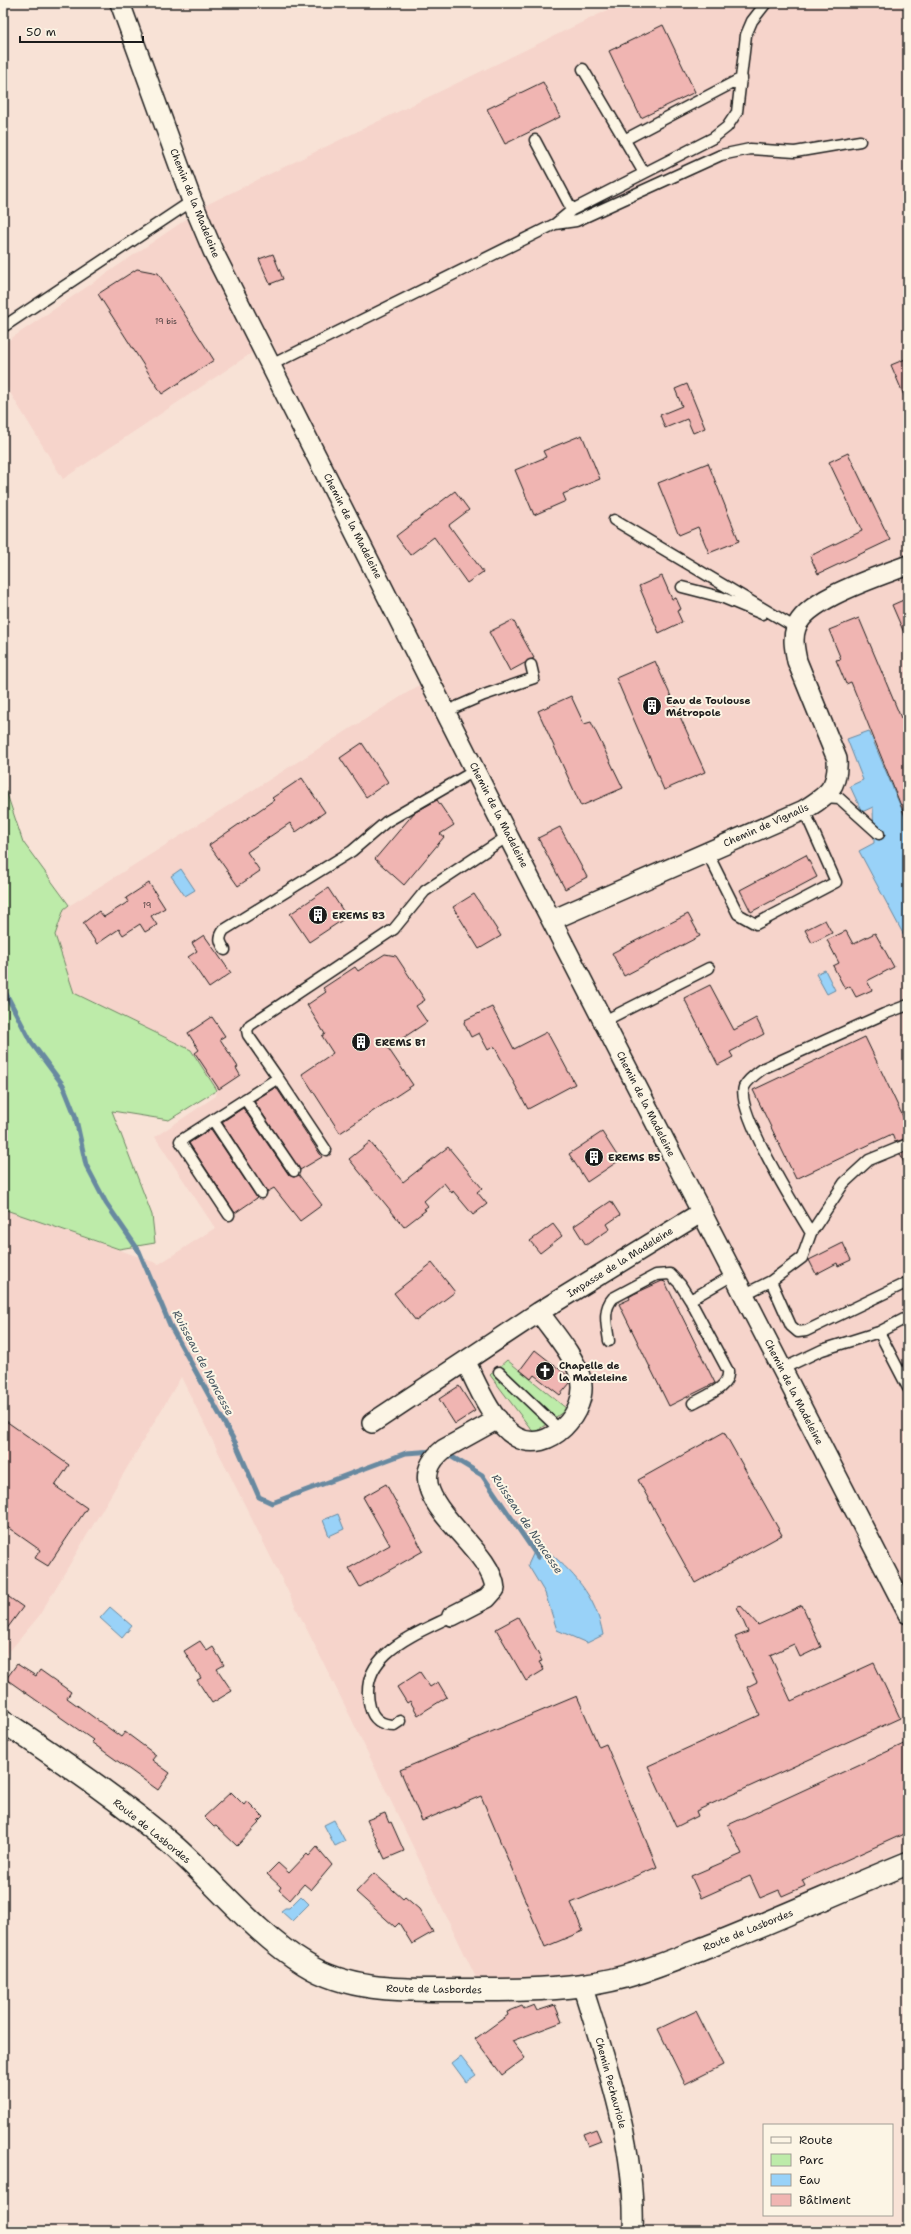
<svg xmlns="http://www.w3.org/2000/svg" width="911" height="2234" font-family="'Shantell Sans',sans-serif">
<rect width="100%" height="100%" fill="#f8e2d6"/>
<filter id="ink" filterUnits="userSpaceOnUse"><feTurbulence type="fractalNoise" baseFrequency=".025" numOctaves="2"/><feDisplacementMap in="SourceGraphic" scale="8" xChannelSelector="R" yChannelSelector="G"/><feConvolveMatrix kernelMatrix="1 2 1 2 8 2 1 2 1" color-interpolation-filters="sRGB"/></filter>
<g filter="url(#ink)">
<!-- built -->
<path fill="#f6d4cb" d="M622,3H908V1848L716,1935L628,1966L564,1980L479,1984L351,1718L181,1377L39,1616L3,1659V1206L6,1210L159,1264L215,1228L155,1137L216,1096L217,1090L191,1050L74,993L55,935L64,909L437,674L353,510L271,340L63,479L3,381V344L210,203Z"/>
<!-- green -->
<path fill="#bdeba9" stroke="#6c8462" d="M3,782L23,842L69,905L64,909L55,935L74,993L191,1050L217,1090L169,1120L112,1111L152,1215L155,1243L119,1249L6,1210L3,1171Z
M507,1360L567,1409L534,1433L490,1375Z"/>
<!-- water -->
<path fill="#99d2f8" stroke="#6789a0" d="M869,731L908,824V943L859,851L874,843L873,807L862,812L850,786L863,780L847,739Z
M181,869L195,890L185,896L171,876Z
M825,970L835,990L827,994L816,974Z
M338,1514L344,1529L329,1536L323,1520Z
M543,1547C573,1572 596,1595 603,1635L587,1643L557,1630L545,1593L528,1565L534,1552Z
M110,1607L132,1626L122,1638L100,1618Z
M334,1820L345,1841L335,1846L324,1825Z
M301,1896L309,1904L292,1921L281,1911L285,1908H289Z
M461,2056L476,2075L466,2082L452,2063Z"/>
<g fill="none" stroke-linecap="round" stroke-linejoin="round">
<!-- stream -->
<path stroke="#6789a0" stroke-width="5" d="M3,988L31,1042L63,1085L75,1115L86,1165L106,1203L139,1251L170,1325L236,1444L259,1497L272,1503L406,1453L435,1451
M447,1454L482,1475L538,1557"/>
</g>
<!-- building -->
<path fill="#f0b5b2" stroke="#1c1c1c" d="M663,25L695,92L641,118L609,51Z
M543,82L560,117L505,144L487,109Z
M273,254L283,279L270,284L259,259Z
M137,269L158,273L214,360L162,394L98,294Z
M908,358V405L891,365Z
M687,384L705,428L693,433L687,419L665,428L660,415L682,406L675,389Z
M582,435L600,479L563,494L566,501L534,515L515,470L546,457L543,451Z
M848,453L890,540L818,574L810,556L862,531L829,462Z
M708,463L739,541L709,553L698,527L679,535L658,483Z
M455,491L469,510L449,525L483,572L467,583L434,537L410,555L396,536Z
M662,576L672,599L676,598L681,609L677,611L682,622L659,633L639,586Z
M908,598V642L892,605Z
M859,618L901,718L905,717L908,724V823L851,682L846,684L836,660L841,659L829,630Z
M513,620L534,658L510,671L489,632Z
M655,661L705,772L664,790L616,678Z
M571,696L584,724L591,722L623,788L581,806L538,711Z
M362,743L388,782L366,797L340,758Z
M302,778L325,812L296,832L290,823L247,852L260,871L238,886L209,845L274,800L272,798Z
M437,800L454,825L440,834L444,837L404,885L375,859L414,813Z
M560,827L587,877L565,889L538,838Z
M806,855L817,877L751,912L740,890Z
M149,883L165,908L151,916L157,925L145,932L140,924L123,935L119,929L97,944L83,923L99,911L104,917L128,902L126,898Z
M328,888L347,917L309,942L290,914Z
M474,894L501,936L479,949L453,907Z
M688,914L700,936L624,976L612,953Z
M825,920L832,933L812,943L805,930Z
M846,931L853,944L875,933L894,967L867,981L872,990L856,997L850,986L845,989L833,966L839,963L827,940Z
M204,935L231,973L209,988L188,957L197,951L192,943Z
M385,954L396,956L425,1000L416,1006L427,1022L388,1048L413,1085L340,1133L302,1074L333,1053L322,1036L325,1034L307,1005L326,992L323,988L355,967L358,971Z
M710,985L734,1030L756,1018L764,1034L730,1052L733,1057L718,1065L684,998Z
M492,1007L514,1049L547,1032L575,1084L528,1109L494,1046L488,1050L479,1033L471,1037L464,1023L465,1020Z
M212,1017L225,1036L220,1039L238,1067L236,1068L240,1075L219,1089L195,1053L199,1050L188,1033Z
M865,1037L908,1127V1138L895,1142L892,1134L796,1179L753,1090Z
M276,1087L322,1157L300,1170L254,1101Z
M243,1108L289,1175L294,1177L299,1175L322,1205L300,1221L274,1188L267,1192L222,1122Z
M211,1129L257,1198L235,1213L189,1143Z
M602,1132L620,1160L587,1182L569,1154Z
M370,1142L403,1182L448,1147L482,1188L477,1192L487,1204L473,1215L453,1191L452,1193L444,1183L424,1201L428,1206L424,1209L426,1210L404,1227L349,1159Z
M908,1151V1172L900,1154Z
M611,1201L620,1215L607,1224L610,1229L586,1245L574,1226Z
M553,1224L562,1236L540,1253L530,1241Z
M843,1243L851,1260L838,1266L837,1263L816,1274L809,1260Z
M432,1263L455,1292L416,1321L394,1293Z
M662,1281L665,1282L715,1383L669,1406L619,1304L630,1299L629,1297L634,1294Z
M535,1350L568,1376L570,1383L560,1395L534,1375L531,1379L520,1370Z
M459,1386L475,1411L455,1424L439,1399Z
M3,1419L69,1465L55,1486L87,1508L48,1566L35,1558L40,1550L3,1524Z
M724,1432L782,1535L695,1583L638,1480Z
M386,1484L423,1551L360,1587L349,1568L390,1545L363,1497Z
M3,1593L23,1607L3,1634Z
M740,1605L758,1625L802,1605L821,1647L800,1657L794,1644L770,1655L791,1701L874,1663L900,1718L696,1811L698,1816L676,1827L648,1766L760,1715L747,1687L757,1682L735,1637L748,1632L737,1607Z
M518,1617L542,1661L539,1662L544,1670L526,1681L496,1629Z
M200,1641L207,1651L213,1647L224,1665L217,1669L232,1691L212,1703L197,1680L201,1678L184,1651Z
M17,1664L36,1676L40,1670L71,1692L67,1698L121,1737L125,1732L156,1755L152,1760L170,1773L158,1790L91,1742L93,1740L6,1679Z
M420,1672L430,1687L438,1682L447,1697L418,1715L410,1701L407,1703L397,1687Z
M577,1696L599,1747L606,1744L657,1867L571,1903L583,1931L545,1947L481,1796L422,1821L400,1770Z
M908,1742V1832L802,1880L805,1886L782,1896L779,1890L760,1898L750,1876L701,1898L691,1876L742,1854L728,1825Z
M231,1792L244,1805L247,1801L263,1817L258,1822L259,1823L237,1846L216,1826L214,1827L204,1817Z
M385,1813L389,1823L391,1822L404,1851L385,1859L367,1820Z
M317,1847L332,1865L311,1890L304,1884L290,1900L279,1890L281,1887L267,1874L278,1863L289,1873L307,1854L309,1856Z
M374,1873L403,1899L405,1897L419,1909L433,1932L412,1944L399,1923L395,1927L356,1892Z
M534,2005L537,2011L555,2005L562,2022L512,2041L525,2058L502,2075L475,2039L508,2015L507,2012L522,2006L524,2009Z
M696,2011L723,2065L685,2084L658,2029Z
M596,2129L601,2141L588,2146L583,2134Z"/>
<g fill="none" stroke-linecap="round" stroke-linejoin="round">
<defs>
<path id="lane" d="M583,69L644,173
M535,140L572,210
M624,140L742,78
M555,224L576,221L721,155L750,149L795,152L860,141
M3,327L192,201
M271,365L555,224L572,210L713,138L727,127L737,112L746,35L752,21L766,3
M614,520L796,628
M682,587L721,597L762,614
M447,711L484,695L534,678L531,665
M824,797L839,798L879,834
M707,852L738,914L756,924L836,882L804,810
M225,950C220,942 218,938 224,930L352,851L386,822L476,770
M604,1021L709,968
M278,1078L326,1150
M245,1099L294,1171
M213,1120L261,1193
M229,1215L180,1141L278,1078L248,1035L247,1030L250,1025L394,929L425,891L508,836
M811,1233L844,1183L869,1160L908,1144
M771,1281L791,1326L798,1332L806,1331L908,1282
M743,1295L771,1281L802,1258L811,1233C797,1210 735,1110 744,1087C748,1079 757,1073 764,1068L884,1014L908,1005
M690,1300L728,1371C730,1388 705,1396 693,1403
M879,1332L908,1388
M609,1341C607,1326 602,1310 613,1298L656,1275L670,1274L680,1284L690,1300L733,1275
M782,1369L822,1350L879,1332L908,1317
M499,1372L560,1430
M400,1721L394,1725C381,1725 373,1719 370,1707C356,1655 416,1634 452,1616"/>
<path id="street" d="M120,3L192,201L213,251L508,836L908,1614
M552,920L804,810C826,796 839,788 837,759L797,661C795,650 792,639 796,628C805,599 880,576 908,565
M466,1362C478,1387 492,1422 516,1437C549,1456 589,1411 581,1379C574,1355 553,1332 539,1312
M372,1423L539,1312L702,1212
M452,1616L487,1598L495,1589C492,1543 388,1494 444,1449L498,1419
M582,1985C607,2065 636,2146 633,2231"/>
<path id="secondary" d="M3,1721C62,1761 122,1801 176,1848C218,1886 257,1935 305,1964C348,1991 401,1990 450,1990C494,1990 539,1991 583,1985C627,1980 669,1962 710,1946C776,1920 842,1890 908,1863"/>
</defs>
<!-- lane casing -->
<use href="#lane" stroke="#1c1c1c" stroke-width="13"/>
<!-- street casing -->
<use href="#street" stroke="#1c1c1c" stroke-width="22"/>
<!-- secondary casing -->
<use href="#secondary" stroke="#1c1c1c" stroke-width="25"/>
<!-- lane -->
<use href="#lane" stroke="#fcf5e5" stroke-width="10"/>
<!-- street -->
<use href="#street" stroke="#fcf5e5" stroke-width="19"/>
<!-- secondary -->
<use href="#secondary" stroke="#fcf5e5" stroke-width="22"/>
</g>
</g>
<!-- icons -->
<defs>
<symbol id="building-disc" viewBox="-11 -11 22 22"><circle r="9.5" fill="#1c1c1c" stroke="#fcf5e5"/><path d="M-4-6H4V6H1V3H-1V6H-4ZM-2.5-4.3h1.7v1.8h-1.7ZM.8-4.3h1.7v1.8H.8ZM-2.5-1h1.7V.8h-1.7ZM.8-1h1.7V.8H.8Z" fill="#fff"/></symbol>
<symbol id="church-disc" viewBox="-11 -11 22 22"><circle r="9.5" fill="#1c1c1c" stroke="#fcf5e5"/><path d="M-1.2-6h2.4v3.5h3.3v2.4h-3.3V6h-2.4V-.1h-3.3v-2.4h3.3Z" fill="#fff"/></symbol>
</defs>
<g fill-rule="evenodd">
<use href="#building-disc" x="641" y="695" width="22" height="22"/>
<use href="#building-disc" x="307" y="904" width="22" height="22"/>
<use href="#building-disc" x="350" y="1031" width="22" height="22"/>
<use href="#building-disc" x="583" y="1146" width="22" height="22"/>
<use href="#church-disc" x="534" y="1360" width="22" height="22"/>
</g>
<g text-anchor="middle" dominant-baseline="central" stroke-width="4" stroke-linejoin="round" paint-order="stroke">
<!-- number labels -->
<g font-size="8" fill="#514242">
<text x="166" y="321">19 bis</text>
<text x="147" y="905">19</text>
</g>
<!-- street labels -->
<g font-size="10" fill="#1c1c1c" stroke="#fcf5e5">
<text transform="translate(195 203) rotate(68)">Chemin de la Madeleine</text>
<text transform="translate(353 526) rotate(63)">Chemin de la Madeleine</text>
<text transform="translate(499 815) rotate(63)">Chemin de la Madeleine</text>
<text transform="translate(766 825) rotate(-24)">Chemin de Vignalis</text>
<text transform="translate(646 1104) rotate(63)">Chemin de la Madeleine</text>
<text transform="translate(620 1262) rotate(-32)">Impasse de la Madeleine</text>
<text transform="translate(794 1392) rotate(63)">Chemin de la Madeleine</text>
<text transform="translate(152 1831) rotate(39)">Route de Lasbordes</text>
<text transform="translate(748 1930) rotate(-22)">Route de Lasbordes</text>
<text transform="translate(434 1989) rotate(1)">Route de Lasbordes</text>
<text transform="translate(611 2083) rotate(75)">Chemin Pechauriole</text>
</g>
<!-- poi labels -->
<g font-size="10" font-weight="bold" fill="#1c1c1c" stroke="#fcf5e5" text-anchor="start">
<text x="666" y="700">Eau de Toulouse<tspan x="666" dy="12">Métropole</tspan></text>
<text x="332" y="915">EREMS B3</text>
<text x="375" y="1042">EREMS B1</text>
<text x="608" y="1157">EREMS B5</text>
<text x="559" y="1365">Chapelle de<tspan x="559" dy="12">la Madeleine</tspan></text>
</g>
<!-- water labels -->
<g font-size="11" font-style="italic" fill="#42535e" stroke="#fcf5e5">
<text transform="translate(203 1363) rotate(62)">Ruisseau de Noncesse</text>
<text transform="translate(527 1524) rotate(56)">Ruisseau de Noncesse</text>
</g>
</g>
<!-- margin -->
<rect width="911" height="2234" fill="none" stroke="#fcf5e5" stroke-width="16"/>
<rect x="8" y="8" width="895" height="2218" fill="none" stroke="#1c1c1c" stroke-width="1.5" filter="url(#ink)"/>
<!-- legend -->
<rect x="763" y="2124" width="130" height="92" fill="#fcf5e5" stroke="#a29e95"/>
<rect x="771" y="2137" width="20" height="6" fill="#fcf5e5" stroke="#a29e95"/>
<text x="799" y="2144" font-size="12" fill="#1c1c1c">Route</text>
<rect x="771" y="2154" width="20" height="12" fill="#bdeba9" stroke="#a29e95"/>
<text x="799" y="2164" font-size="12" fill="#1c1c1c">Parc</text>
<rect x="771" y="2174" width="20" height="12" fill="#99d2f8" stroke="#a29e95"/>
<text x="799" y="2184" font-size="12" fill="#1c1c1c">Eau</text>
<rect x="771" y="2194" width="20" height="12" fill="#f0b5b2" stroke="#a29e95"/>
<text x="799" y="2204" font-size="12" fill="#1c1c1c">Bâtiment</text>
<!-- scale -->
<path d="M20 36v6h123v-6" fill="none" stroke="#1c1c1c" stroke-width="2"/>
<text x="26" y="36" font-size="12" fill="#1c1c1c" stroke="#fcf5e5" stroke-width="3" paint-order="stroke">50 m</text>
</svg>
